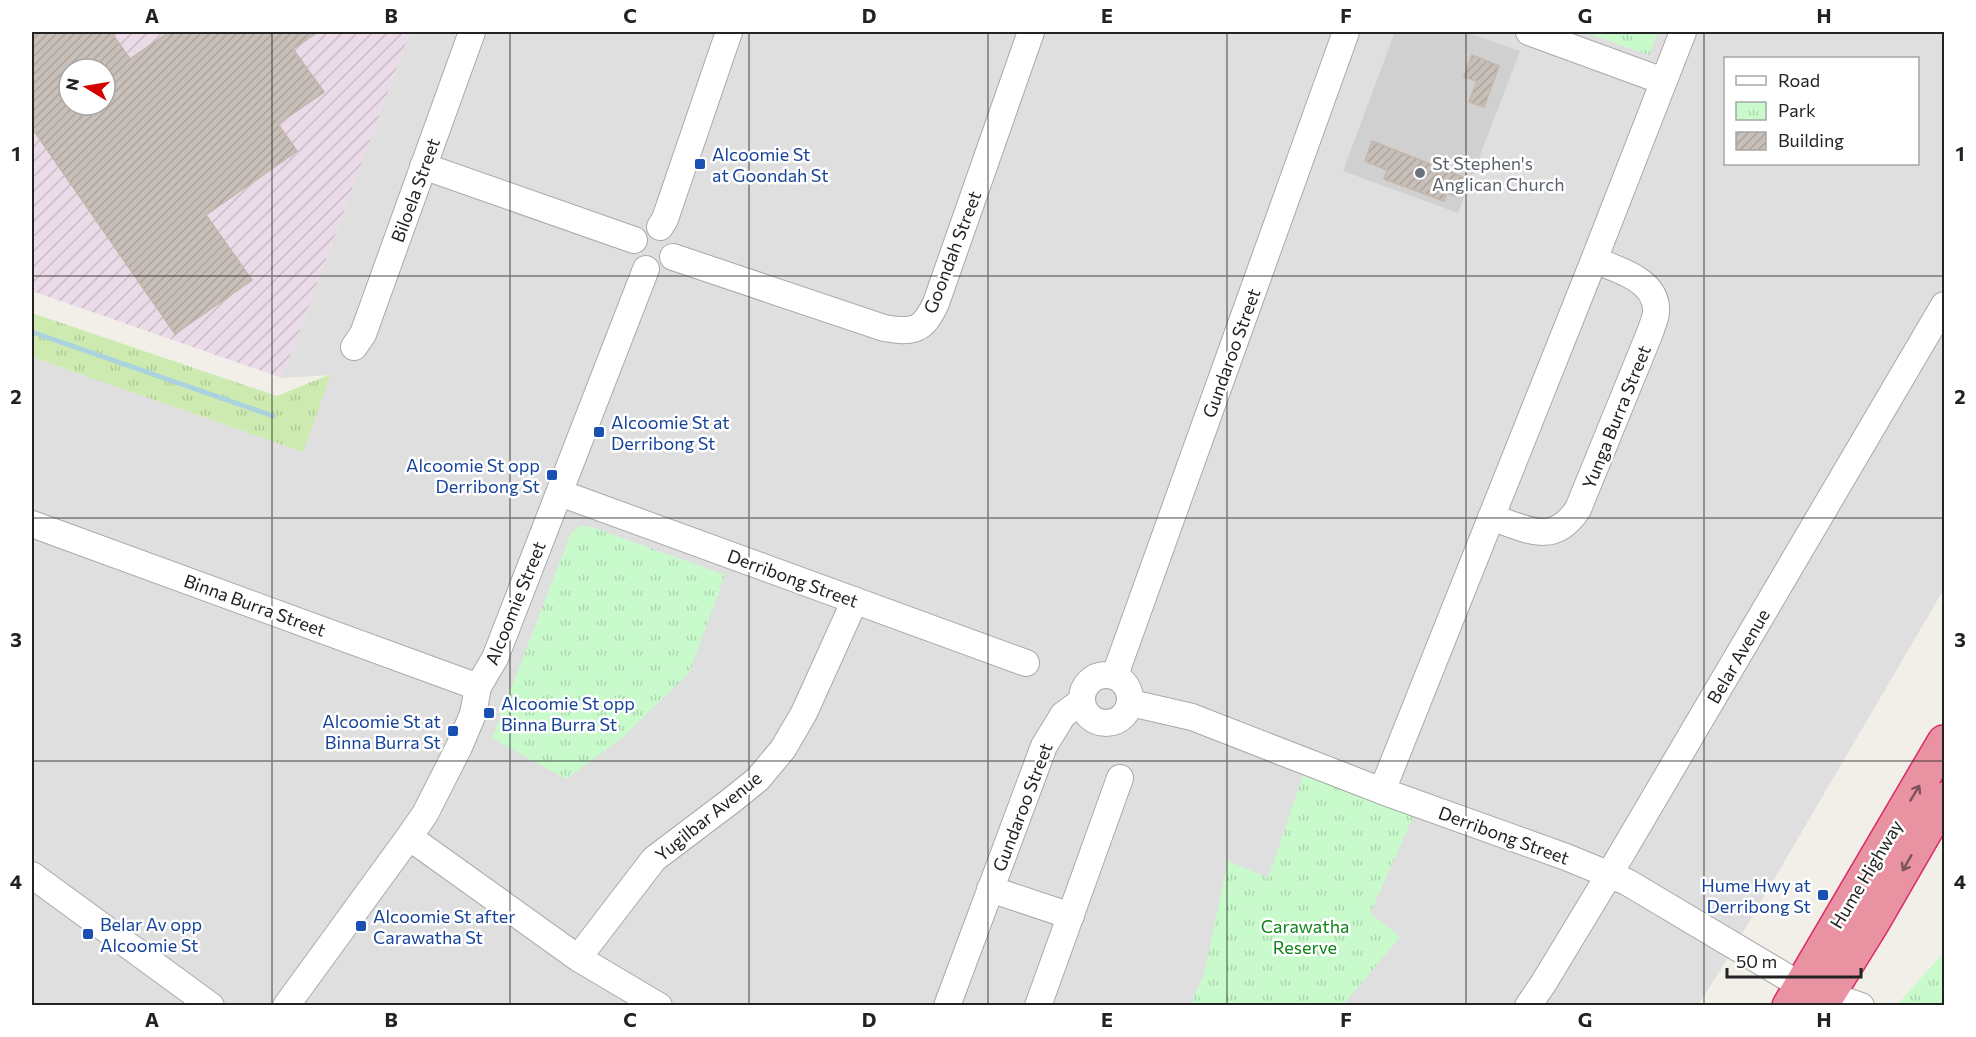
<svg xmlns="http://www.w3.org/2000/svg" width="1976" height="1037" font-family="Commissioner,sans-serif">
<defs>
<pattern id="industrial-furrows" width="10" height="10" patternUnits="userSpaceOnUse" patternTransform="scale(1.5)"><rect width="10" height="10" fill="#ebdbe8"/><path d="M-1 1l2-2M0 10L10 0M9 11l2-2" fill="none" stroke="#c9bcc7"/></pattern>
<pattern id="grass-tufts" width="24" height="20" patternUnits="userSpaceOnUse" patternTransform="scale(1.5)"><rect width="24" height="20" fill="#cdebb0"/><path d="M3 7l-1-3M5 7V3M7 7l1-3M15 17l-1-3M17 17v-4M19 17l1-3" fill="none" stroke="#b0c997"/></pattern>
<pattern id="park-tufts" width="24" height="20" patternUnits="userSpaceOnUse" patternTransform="scale(1.5)"><rect width="24" height="20" fill="#c8facc"/><path d="M3 7l-1-3M5 7V3M7 7l1-3M15 17l-1-3M17 17v-4M19 17l1-3" fill="none" stroke="#acd6af"/></pattern>
<pattern id="building-hatch" width="6" height="6" patternUnits="userSpaceOnUse" patternTransform="scale(1.5)"><rect width="6" height="6" fill="#c7bfb8"/><path d="M-1 1l2-2M0 6l6-6M5 7l2-2" fill="none" stroke="#aba49e"/></pattern>
</defs>
<rect width="100%" height="100%" fill="#f2efe9"/>
<!-- residential -->
<path fill="#e0dfdf" fill-rule="evenodd" d="M410,32H1944V589L1725,963L1698,1005L32,1006V357L303,452L330,375L282,378ZM1726,58H1918V164H1726Z"/>
<!-- industrial -->
<path fill="url(#industrial-furrows)" fill-rule="evenodd" d="M32,32H410L282,378L32,291ZM69,69H105V105H69Z"/>
<!-- religious -->
<path fill="#d0d0d0" d="M1395,32H1466L1520,51L1458,213L1343,171Z"/>
<!-- grass -->
<path fill="url(#grass-tufts)" d="M32,313L277,396L331,374L303,452L32,357Z"/>
<!-- park -->
<path fill="url(#park-tufts)" d="M1584,32H1658L1649,55Z
M580,526H589L725,575L689,673L622,738L566,779L492,738L571,533Z
M1304,773L1414,815L1370,913L1400,937L1343,1005L1190,1006L1204,974L1228,861L1268,878Z
M1944,952V1005H1897Z"/>
<g fill="none" stroke-linecap="round" stroke-linejoin="round">
<!-- stream -->
<path stroke="#aad3df" stroke-width="5" d="M32,332L273,416"/>
</g>
<!-- building -->
<path fill="url(#building-hatch)" stroke="#c4b6ab" stroke-width="1.5" fill-rule="evenodd" d="M32,32H111L130,59L169,32H318L293,49L324,92L278,124L297,151L206,215L252,280L175,334L32,128ZM69,69H105V105H69Z
M1472,55L1499,66L1484,107L1469,102L1477,81L1464,77Z
M1372,141L1463,177L1456,196L1447,193L1444,201L1384,179L1387,170L1365,161Z"/>
<g fill="none" stroke-linecap="round" stroke-linejoin="round">
<defs>
<path id="minor" d="M1529,32L1663,81
M423,166L634,240
M660,227L665,219L729,32
M673,257L884,328C914,333 923,331 936,303L1031,32
M354,347L363,334L472,32
M560,493L1026,663
M1491,517C1527,529 1553,547 1578,509L1651,330C1652,325 1656,318 1656,312C1658,280 1618,270 1594,260
M32,524L478,687
M1082 699a24 24 0 1 1 48 0a24 24 0 1 1-48 0Z
M1115,675L1346,32
M1131,703L1192,717L1382,791L1566,857L1627,882L1800,985L1861,1006
M1382,791L1594,260L1683,32
M409,837L578,958L659,1006
M32,875L211,1006
M990,889L1071,916
M578,958L654,859L732,800L758,779L783,749L804,713L855,600
M286,1006L409,837L425,814L459,747L473,714L478,687L495,658L646,269
M947,1006L1044,746L1063,715L1082,701
M1038,1006L1120,778
M1528,1006L1543,984L1609,875L1944,305"/>
<path id="highway" d="M1789,1006L1944,742
M1821,1006L1873,922L1944,799"/>
</defs>
<!-- minor casing -->
<use href="#minor" stroke="#a9a9a9" stroke-width="28"/>
<!-- highway casing -->
<use href="#highway" stroke="#dc2a67" stroke-width="36"/>
<!-- minor -->
<use href="#minor" stroke="#fff" stroke-width="26"/>
<!-- highway -->
<use href="#highway" stroke="#e892a2" stroke-width="33"/>
</g>
<!-- one-way arrows -->
<defs><path id="oneway-shaft" d="M-6 0H5M1.5-3L5.5 0L1.5 3" fill="none" stroke-width="1.6" stroke-linecap="round" stroke-linejoin="round" transform="scale(1.5)"/></defs>
<g stroke="#7b545c">
<use href="#oneway-shaft" transform="translate(1915 793) rotate(-59)"/>
<use href="#oneway-shaft" transform="translate(1907 863) rotate(120)"/>
</g>
<!-- grid -->
<path fill="none" stroke="#222" stroke-width="1.5" stroke-opacity="0.55" d="M272,32V1006M510,32V1006M749,32V1006M988,32V1006M1227,32V1006M1466,32V1006M1704,32V1006M32,276H1944M32,518H1944M32,761H1944"/>
<!-- markers -->
<g fill="#1a4fb4" stroke="#fff" stroke-width="2">
<rect x="694" y="158" width="12" height="12" rx="3"/>
<rect x="593" y="426" width="12" height="12" rx="3"/>
<rect x="546" y="469" width="12" height="12" rx="3"/>
<rect x="483" y="707" width="12" height="12" rx="3"/>
<rect x="447" y="725" width="12" height="12" rx="3"/>
<rect x="1817" y="889" width="12" height="12" rx="3"/>
<rect x="355" y="920" width="12" height="12" rx="3"/>
<rect x="82" y="928" width="12" height="12" rx="3"/>
</g>
<circle fill="#6b7280" stroke="#fff" stroke-width="2" cx="1420" cy="173" r="6"/>
<g text-anchor="middle" dominant-baseline="central" stroke-width="5" stroke-linejoin="round" paint-order="stroke">
<!-- transit labels -->
<g font-size="18" fill="#164399" stroke="#fff" text-anchor="start">
<text x="712" y="154">Alcoomie St<tspan x="712" dy="21">at Goondah St</tspan></text>
<text x="611" y="422">Alcoomie St at<tspan x="611" dy="21">Derribong St</tspan></text>
<text x="540" y="465" text-anchor="end">Alcoomie St opp<tspan x="540" dy="21">Derribong St</tspan></text>
<text x="501" y="703">Alcoomie St opp<tspan x="501" dy="21">Binna Burra St</tspan></text>
<text x="441" y="721" text-anchor="end">Alcoomie St at<tspan x="441" dy="21">Binna Burra St</tspan></text>
<text x="1811" y="885" text-anchor="end">Hume Hwy at<tspan x="1811" dy="21">Derribong St</tspan></text>
<text x="373" y="916">Alcoomie St after<tspan x="373" dy="21">Carawatha St</tspan></text>
<text x="100" y="924">Belar Av opp<tspan x="100" dy="21">Alcoomie St</tspan></text>
</g>
<!-- worship labels -->
<g font-size="18" fill="#5b616d" stroke="#fff" text-anchor="start">
<text x="1432" y="163">St Stephen's<tspan x="1432" dy="21">Anglican Church</tspan></text>
</g>
<!-- street labels -->
<g font-size="18" fill="#222" stroke="#fff">
<text transform="translate(415 190) rotate(-70)">Biloela Street</text>
<text transform="translate(952 252) rotate(-69)">Goondah Street</text>
<text transform="translate(1231 353) rotate(-70)">Gundaroo Street</text>
<text transform="translate(1616 417) rotate(-68)">Yunga Burra Street</text>
<text transform="translate(793 578) rotate(20)">Derribong Street</text>
<text transform="translate(515 603) rotate(-68)">Alcoomie Street</text>
<text transform="translate(255 605) rotate(20)">Binna Burra Street</text>
<text transform="translate(1738 656) rotate(-60)">Belar Avenue</text>
<text transform="translate(1022 807) rotate(-69)">Gundaroo Street</text>
<text transform="translate(708 816) rotate(-39)">Yugilbar Avenue</text>
<text transform="translate(1504 835) rotate(20)">Derribong Street</text>
<text transform="translate(1866 874) rotate(-59)">Hume Highway</text>
</g>
<!-- park labels -->
<g font-size="18" fill="#0c8416" stroke="#fff">
<text x="1305" y="926">Carawatha<tspan x="1305" dy="21">Reserve</tspan></text>
</g>
</g>
<!-- border -->
<rect width="1976" height="1037" fill="none" stroke="#ffffff" stroke-width="66"/>
<!-- legend -->
<rect x="1724" y="57" width="195" height="108" fill="#ffffff" stroke="#a7a7a7" stroke-width="1.5"/>
<rect x="1736" y="76" width="30" height="9" fill="#ffffff" stroke="#a7a7a7" stroke-width="1.5"/>
<text x="1778" y="87" font-size="18" fill="#222222">Road</text>
<rect x="1736" y="102" width="30" height="18" fill="url(#park-tufts)" stroke="#a7a7a7" stroke-width="1.5"/>
<text x="1778" y="117" font-size="18" fill="#222222">Park</text>
<rect x="1736" y="132" width="30" height="18" fill="url(#building-hatch)" stroke="#a7a7a7" stroke-width="1.5"/>
<text x="1778" y="147" font-size="18" fill="#222222">Building</text>
<!-- north arrow -->
<g transform="translate(87 87) rotate(281)"><circle r="28" fill="#ffffff" stroke="#a7a7a7" stroke-width="1.5"/>
<path d="M0-4.5L10 22L0 15L-10 22Z" fill="#d40000"/>
<text y="-9" font-size="16" font-weight="bold" text-anchor="middle" fill="#222222">N</text>
</g>
<!-- scale -->
<path d="M1727 968v9h134v-9" fill="none" stroke="#222222" stroke-width="3"/>
<text x="1736" y="968" font-size="18" fill="#222222" stroke="#ffffff" stroke-width="4.5" paint-order="stroke">50 m</text>
<rect x="33" y="33" width="1910" height="971" fill="none" stroke="#222" stroke-width="2"/>
<g font-size="20" text-anchor="middle" font-weight="bold" fill="#222">
<text x="152" y="23">A</text>
<text x="391" y="23">B</text>
<text x="630" y="23">C</text>
<text x="869" y="23">D</text>
<text x="1107" y="23">E</text>
<text x="1346" y="23">F</text>
<text x="1585" y="23">G</text>
<text x="1824" y="23">H</text>
<text x="16" y="161">1</text>
<text x="1960" y="161">1</text>
<text x="16" y="404">2</text>
<text x="1960" y="404">2</text>
<text x="16" y="647">3</text>
<text x="1960" y="647">3</text>
<text x="16" y="889">4</text>
<text x="1960" y="889">4</text>
<text x="152" y="1027">A</text>
<text x="391" y="1027">B</text>
<text x="630" y="1027">C</text>
<text x="869" y="1027">D</text>
<text x="1107" y="1027">E</text>
<text x="1346" y="1027">F</text>
<text x="1585" y="1027">G</text>
<text x="1824" y="1027">H</text>
</g>
</svg>
